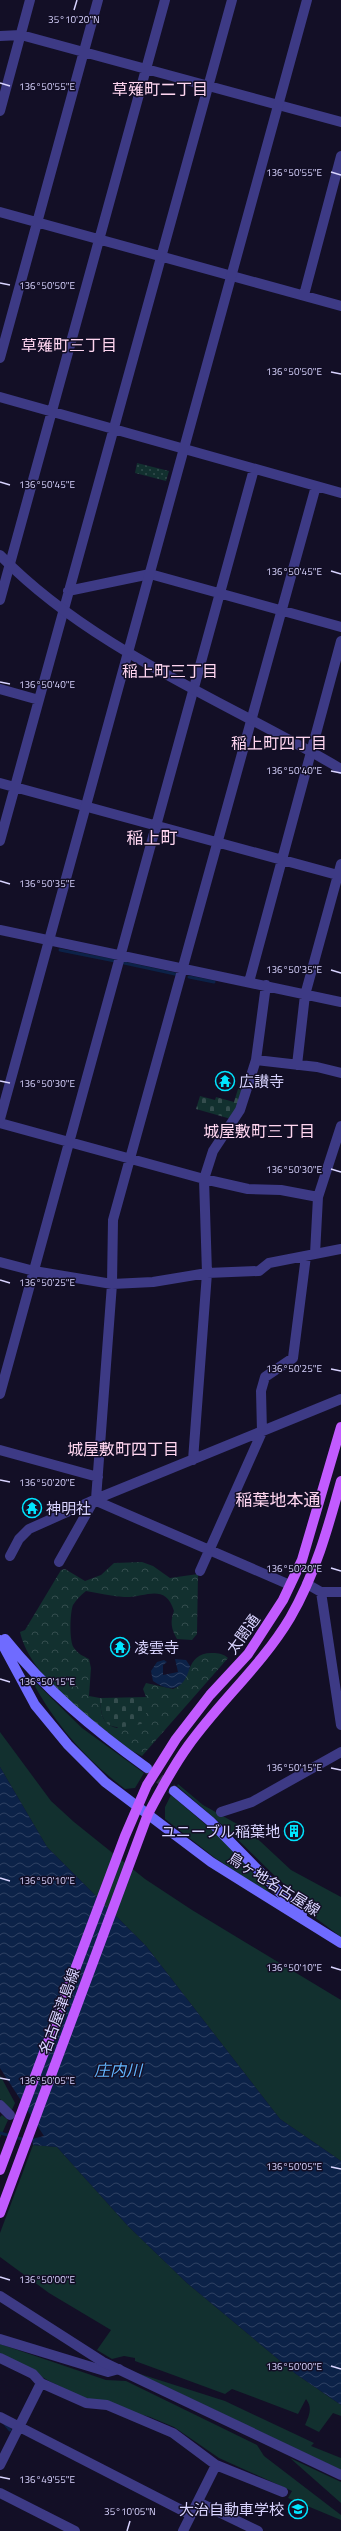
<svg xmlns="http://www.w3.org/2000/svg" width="341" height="2531" font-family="'Titillium Web','Noto Sans JP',sans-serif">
<defs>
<pattern id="forest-crowns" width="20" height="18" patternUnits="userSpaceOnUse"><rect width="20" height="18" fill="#12302f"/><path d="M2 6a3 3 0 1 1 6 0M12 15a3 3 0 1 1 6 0" fill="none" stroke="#344d4e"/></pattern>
<pattern id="cemetery-stones" width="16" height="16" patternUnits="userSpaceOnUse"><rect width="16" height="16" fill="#12302f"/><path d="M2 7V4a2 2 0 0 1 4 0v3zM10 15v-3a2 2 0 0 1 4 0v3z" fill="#344d4e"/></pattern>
<pattern id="garden-dots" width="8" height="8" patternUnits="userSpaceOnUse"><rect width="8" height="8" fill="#12302f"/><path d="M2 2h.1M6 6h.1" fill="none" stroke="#344d4e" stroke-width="1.8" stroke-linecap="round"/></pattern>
<pattern id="water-waves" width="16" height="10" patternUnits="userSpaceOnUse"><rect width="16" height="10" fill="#0c2248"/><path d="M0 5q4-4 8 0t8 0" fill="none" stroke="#2f4163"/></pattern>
</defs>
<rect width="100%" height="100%" fill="#130f26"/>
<!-- green -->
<path fill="#12302f" d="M30,1677L82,1728L144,1773L135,1788L125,1789C84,1758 53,1722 30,1677Z
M0,1732L51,1801L74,1822L145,1879L192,1910L341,2000V2161L280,2119L146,1946L47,1847L0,1767Z
M178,1784L203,1805L248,1830L291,1870L341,1897V1937L309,1913V1902L279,1880L227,1829L177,1786Z
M171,1795L225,1841L273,1896L215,1858L165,1819V1807Z
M0,2075L15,2103L11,2112L0,2099Z
M2,2115L8,2120L0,2138V2117Z
M33,2145L57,2147L128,2226L187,2283L296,2374L341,2405V2416L333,2413L319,2432L305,2425C309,2416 313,2408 306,2399L298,2414L232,2389L225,2394L135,2361V2358L124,2356L112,2359L97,2350L111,2330L49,2293L0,2257V2233Z
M0,2344L106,2380L126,2381L257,2445L264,2456L341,2515V2520L288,2498L292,2491L219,2458L174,2427L150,2417L88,2400L49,2381L0,2353Z
M137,2373L225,2401L314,2443L311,2446L341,2458V2470Z
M290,2458L341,2482V2503Z"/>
<!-- forest -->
<path fill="url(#forest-crowns)" d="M142,1562L153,1566L170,1578L198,1574L197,1634L192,1640L177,1639C171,1629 170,1621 174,1611C165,1582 145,1598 124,1597C111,1596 99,1593 86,1591C81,1595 77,1599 73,1605C70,1612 69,1642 74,1648C78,1654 83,1656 89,1659L91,1668L89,1696L100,1698C101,1712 101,1724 117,1728L146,1697L143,1689L146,1683L173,1689C193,1682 184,1652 213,1653C218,1653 224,1654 228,1658L142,1756L132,1751C95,1721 31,1680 20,1632L25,1630L61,1570L65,1569L85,1581L101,1575L114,1563Z"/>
<!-- cemetery -->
<path fill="url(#cemetery-stones)" d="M242,1076L247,1077L237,1109L231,1119L196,1109L200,1096L215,1100L216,1097L234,1102Z
M146,1697V1723C117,1728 101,1735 100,1698Z"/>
<!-- garden -->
<path fill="url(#garden-dots)" d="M137,463L169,471L166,481L135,473Z"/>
<!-- water -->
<path fill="url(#water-waves)" d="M175,1659L186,1660L190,1666C185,1689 171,1694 153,1681L151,1671L157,1662L164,1660L167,1662L163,1665V1675L178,1672Z
M0,1767L47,1847L146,1946L280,2119L341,2161V2405L296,2374L187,2283L128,2226L57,2147L33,2145L32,2139L44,2136L0,2068Z"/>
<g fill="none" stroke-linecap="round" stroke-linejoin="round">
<!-- stream -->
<path stroke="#0c2248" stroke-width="3" d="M60,950L115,961
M124,963L175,974
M189,977L214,982
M0,2133L25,2140
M5,2424L10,2430"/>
<!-- secondary-tunnel -->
<path stroke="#312d47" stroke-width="10" stroke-dasharray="10 5" stroke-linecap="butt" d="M148,1769L174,1791"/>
<!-- minor -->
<path stroke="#3d3a85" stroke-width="10" d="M0,36L21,35L341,122
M0,111L30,0
M0,212L341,306
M304,295L341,156
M0,358L98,0
M0,397L341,493
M68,591L150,574L341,627
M0,600L165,0
M0,689L39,700
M0,783L341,876
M0,841L232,0
M0,930L341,1002
M249,982L341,641
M256,1060L317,1067L341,1073
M297,1065L305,995L341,864
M0,1123L204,1179L248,1189L281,1190L318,1197
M315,1254L318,1197L341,1126
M0,1262L34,1271L112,1284L153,1282L207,1273L259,1271L269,1263L341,1249
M0,1394L254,469
M0,1450L98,1477
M193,1460L207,1273L204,1179L213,1151L240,1110L256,1060L266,985
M96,1499L112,1284L113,1220L316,486
M10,1556L19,1539L29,1529L96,1499L341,1399
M59,1562L94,1500L290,1585
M200,1571L262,1432L261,1391L265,1377L293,1358L306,1256
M307,1584L321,1592H341
M321,1592L341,1725
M221,1812L252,1802L341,1752
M0,2105L10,2115
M0,2339L108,2372L119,2369
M0,2358L33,2374L41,2383L86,2403L107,2405L173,2433L216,2465L183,2531
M0,2417L191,2515
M0,2465L41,2383
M216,2465L283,2492
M0,2493L75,2531
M198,2502L258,2531"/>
<!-- tertiary -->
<path stroke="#3d3a85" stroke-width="10" d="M0,555C92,650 228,702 341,769
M0,1119L307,0
M0,2296L103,2362L341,2475"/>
<!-- secondary -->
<path stroke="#6f6bff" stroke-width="10" d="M5,1639C46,1690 94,1730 147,1768
M0,1640L35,1705L68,1745L105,1782L211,1862L341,1943
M174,1791L210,1821L302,1915"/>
<!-- primary -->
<path stroke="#c25bff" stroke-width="10" d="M0,2170L125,1836L147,1785L176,1739L210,1695L248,1654L283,1600L302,1560L341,1427
M0,2213L148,1814C160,1791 172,1768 188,1746C220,1701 262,1665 290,1618C315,1575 328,1528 341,1481"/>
</g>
<!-- ticks -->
<path fill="none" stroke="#d9d4ff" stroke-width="1.5" d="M74,10L77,0M0,83L10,86M331,172L341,175M0,283L10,285M331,372L341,374M0,482L10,485M331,571L341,574M0,682L10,684M331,771L341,773M0,881L10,884M331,970L341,973M0,1081L10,1083M331,1169L341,1172M0,1280L10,1283M331,1369L341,1371M0,1480L10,1482M331,1568L341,1571M0,1679L10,1682M331,1768L341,1770M0,1878L10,1881M331,1967L341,1970M0,2078L10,2080M331,2167L341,2169M0,2277L10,2280M331,2366L341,2369M0,2477L10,2479M127,2531L130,2521"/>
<!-- icons -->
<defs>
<symbol id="temple-ring" viewBox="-11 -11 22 22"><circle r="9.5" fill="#130f26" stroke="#00e5ff" stroke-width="1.5"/><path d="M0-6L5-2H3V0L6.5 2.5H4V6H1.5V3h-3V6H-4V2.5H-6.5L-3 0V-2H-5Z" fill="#00e5ff"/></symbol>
<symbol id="building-ring" viewBox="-11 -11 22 22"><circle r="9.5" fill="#130f26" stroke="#00e5ff" stroke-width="1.5"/><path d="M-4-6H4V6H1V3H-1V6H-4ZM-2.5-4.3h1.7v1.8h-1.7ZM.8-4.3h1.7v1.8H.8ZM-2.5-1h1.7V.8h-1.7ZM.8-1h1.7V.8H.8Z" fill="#00e5ff"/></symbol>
<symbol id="university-ring" viewBox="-11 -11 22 22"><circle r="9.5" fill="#130f26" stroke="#00e5ff" stroke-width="1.5"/><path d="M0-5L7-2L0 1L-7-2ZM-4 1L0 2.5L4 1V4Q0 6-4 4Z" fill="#00e5ff"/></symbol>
</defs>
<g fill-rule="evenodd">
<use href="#temple-ring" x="214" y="1070" width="22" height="22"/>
<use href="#temple-ring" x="21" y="1497" width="22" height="22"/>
<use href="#temple-ring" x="109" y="1636" width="22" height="22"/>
<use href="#building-ring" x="283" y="1820" width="22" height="22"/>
<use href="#university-ring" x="287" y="2498" width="22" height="22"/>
</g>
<g text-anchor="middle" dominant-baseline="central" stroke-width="3" stroke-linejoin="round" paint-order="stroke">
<!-- poi labels -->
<g font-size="15" fill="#d9d4ff" stroke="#130f26" text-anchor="start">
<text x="239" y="1081">広讃寺</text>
<text x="46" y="1508">神明社</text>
<text x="134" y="1647">凌雲寺</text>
<text x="280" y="1831" text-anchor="end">ユニーブル稲葉地</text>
<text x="284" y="2509" text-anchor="end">大治自動車学校</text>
</g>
<!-- street labels -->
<g font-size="15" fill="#d9d4ff" stroke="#130f26">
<text transform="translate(243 1634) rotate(-54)">太閤通</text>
<text transform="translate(274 1884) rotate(32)">鳥ヶ地名古屋線</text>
<text transform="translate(59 2011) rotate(-70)">名古屋津島線</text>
</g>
<!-- neighbourhood labels -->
<g font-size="16" fill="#ffd6f0" stroke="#130f26">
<text x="160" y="89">草薙町二丁目</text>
<text x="69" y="345">草薙町三丁目</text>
<text x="170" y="671">稲上町三丁目</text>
<text x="279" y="743">稲上町四丁目</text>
<text x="259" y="1131">城屋敷町三丁目</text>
<text x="123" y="1449">城屋敷町四丁目</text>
</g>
<!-- water labels -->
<g font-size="16" font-style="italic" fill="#62b6ff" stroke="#130f26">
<text x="118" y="2070">庄内川</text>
</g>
<!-- quarter labels -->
<g font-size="17" fill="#ffd6f0" stroke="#130f26">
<text x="152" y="838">稲上町</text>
<text x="278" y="1500">稲葉地本通</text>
</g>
</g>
<g font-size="10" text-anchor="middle" fill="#d9d4ff" stroke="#130f26" stroke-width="3" stroke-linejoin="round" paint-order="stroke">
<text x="74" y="23">35°10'20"N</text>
<text x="47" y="90">136°50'55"E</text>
<text x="294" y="176">136°50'55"E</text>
<text x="47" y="289">136°50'50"E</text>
<text x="294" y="375">136°50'50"E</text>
<text x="47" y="488">136°50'45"E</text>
<text x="294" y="575">136°50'45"E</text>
<text x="47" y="688">136°50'40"E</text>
<text x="294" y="774">136°50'40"E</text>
<text x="47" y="887">136°50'35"E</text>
<text x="294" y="973">136°50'35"E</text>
<text x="47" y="1087">136°50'30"E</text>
<text x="294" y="1173">136°50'30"E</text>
<text x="47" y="1286">136°50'25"E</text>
<text x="294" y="1372">136°50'25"E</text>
<text x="47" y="1486">136°50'20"E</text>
<text x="294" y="1572">136°50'20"E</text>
<text x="47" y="1685">136°50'15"E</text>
<text x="294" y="1771">136°50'15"E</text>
<text x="47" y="1884">136°50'10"E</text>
<text x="294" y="1971">136°50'10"E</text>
<text x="47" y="2084">136°50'05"E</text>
<text x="294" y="2170">136°50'05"E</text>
<text x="47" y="2283">136°50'00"E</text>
<text x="294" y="2370">136°50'00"E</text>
<text x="47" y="2483">136°49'55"E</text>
<text x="130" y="2515">35°10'05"N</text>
</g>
</svg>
